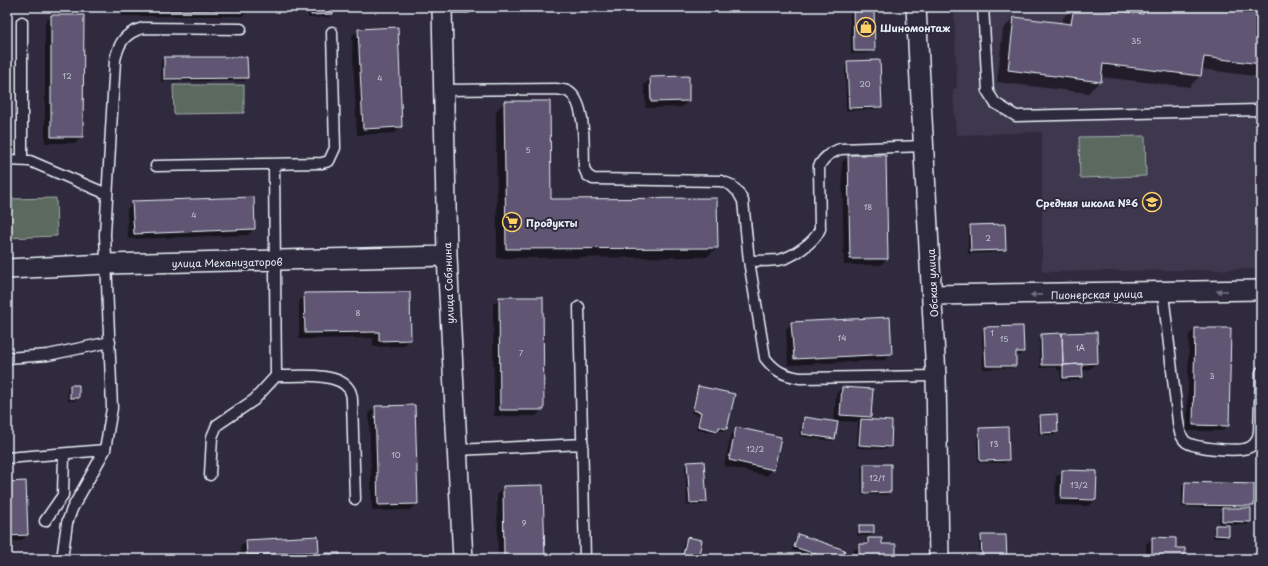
<svg xmlns="http://www.w3.org/2000/svg" width="1268" height="566" font-family="'Playpen Sans',sans-serif">
<rect width="100%" height="100%" fill="#2f2a3d"/>
<filter id="ink" filterUnits="userSpaceOnUse"><feTurbulence type="fractalNoise" baseFrequency=".025" numOctaves="2"/><feDisplacementMap in="SourceGraphic" scale="8" xChannelSelector="R" yChannelSelector="G"/><feConvolveMatrix kernelMatrix="1 2 1 2 8 2 1 2 1" color-interpolation-filters="sRGB"/></filter>
<g filter="url(#ink)">
<!-- built -->
<path fill="#3e374d" d="M954,7H1261V269L1042,272V132L956,135L953,91L957,87Z"/>
<!-- green -->
<path fill="#5c695f" stroke="#a2adac" d="M173,85H244V113L174,114Z
M1145,136L1146,176L1080,178L1079,137Z
M56,198L57,236L7,238V199Z"/>
<!-- shadow -->
<path fill="#0007" d="M122,7H249V10L243,16H122Z
M308,7H332V14L329,17L308,18Z
M850,7H873L874,50L871,53L851,54Z
M1073,7L1134,14L1135,7H1261V77L1201,69L1200,76L1189,87L1100,77V81L1088,93L997,82L1003,29L1014,18L1062,24L1063,18Z
M52,16L82,136L76,143H45V22Z
M397,28L401,127L395,133L357,135L352,36L359,30Z
M164,58L247,78L244,81L161,82V61Z
M848,62L881,106L878,109L846,111L845,65Z
M651,78L688,100L682,107L646,108L644,85Z
M505,102L550,200L717,247L707,257L497,258L496,111Z
M848,156L887,258L881,265H844L842,163Z
M133,202L254,229L248,235L128,239L127,209Z
M970,226L1005,249L1002,252L968,254V229Z
M305,294L410,340L403,346L373,347V338L299,339V301Z
M500,298L543,409L536,416H494L493,304Z
M792,323L891,353L885,360L788,365L786,329Z
M985,328L1023,352L1020,355H1015V365L1012,368L983,369L982,330Z
M1195,329L1228,425L1222,431H1187L1189,335Z
M1042,335L1097,363L1090,369L1081,370L1082,377L1079,380L1061,381L1060,370H1057V367L1040,368L1039,338Z
M70,386H78V398L75,401H68L67,389Z
M699,387L726,428L723,431L717,430L714,433L696,429L699,415L691,413L696,390Z
M842,388L872,390L870,417L867,420L890,446L887,449L857,448L858,422L837,421L835,438L832,441L799,436L802,421L805,418L834,422L836,394Z
M375,407L417,504L410,510L372,511L369,413Z
M1041,416L1057,432L1054,435H1039L1038,419Z
M737,428L773,469L767,476L724,466L731,435Z
M980,429L1008,460L1005,463H978L977,432Z
M688,463L706,502L703,504L687,506L685,466Z
M864,465L890,492L887,495H862L861,468Z
M1063,471L1095,500L1089,506L1055,505L1056,477Z
M25,482L27,535L21,541L7,542V483Z
M1185,483L1253,506L1249,509L1250,522L1247,525L1228,524V535L1225,538H1213V529L1216,526H1219L1220,512L1223,508L1182,507V486Z
M504,487L544,559H498L497,494Z
M860,526L873,533L870,536H857V529Z
M798,536L841,559H820L792,550L795,539Z
M982,536L1006,559H979V539Z
M687,538L697,559H680L684,541Z
M1153,538L1174,549L1184,559H1146V544Z
M869,539L881,545L895,559H853V551Z
M246,541L318,551L312,558L241,559L240,547Z
M326,554L339,559H323Z"/>
<!-- building -->
<path fill="#605673" stroke="#e8f1f8" d="M128,7H250V10L128,11Z
M310,7H333V14L311,15Z
M853,7H874L875,51H854Z
M1074,7H1090L1143,14L1144,7H1261V64L1204,57L1201,76L1103,64L1101,82L1008,70L1014,17L1071,24Z
M51,15H84L83,137H51Z
M398,27L402,127L363,129L358,29Z
M164,57H247L248,78L164,79Z
M880,60L882,107L849,108L847,61Z
M689,76V101L651,102L650,77Z
M504,101H550L551,199L717,198L718,248L506,249Z
M848,155H886L888,259H850Z
M254,197L255,229L134,234L132,201Z
M1005,224L1006,250L971,251L970,225Z
M410,292L411,340L379,341V332L305,333L304,293Z
M499,297H543L544,410H500Z
M890,317L892,354L794,359L791,322Z
M1023,326L1024,352H1016V366H986L984,327Z
M1195,328H1231L1229,426L1193,425Z
M1097,332L1098,363L1063,365L1062,333Z
M1062,333L1063,365H1042L1041,334Z
M1082,364L1083,377L1063,378V365Z
M70,385H79V398H70Z
M698,386L735,394L727,429L719,427L718,431L698,426L701,412L693,410Z
M842,387L873,389L871,417L840,415Z
M415,405L418,504L378,505L375,406Z
M1057,414L1058,432L1041,433L1040,415Z
M804,417L838,422L835,439L802,434Z
M861,419L892,421L891,447L859,445Z
M736,427L781,437L774,470L729,460Z
M1008,427L1009,460L980,461L979,428Z
M704,461L707,502L690,503L687,462Z
M864,464H891V492L864,493Z
M1062,470L1097,471L1096,500L1061,499Z
M26,481L28,535L7,536V482Z
M1185,482L1254,484V506L1184,505Z
M543,485L545,559H504L503,486Z
M1222,508H1251V522L1222,521Z
M859,525H874V533H859Z
M1215,525H1229V536L1215,535Z
M798,534L845,550L842,559H831L794,547Z
M981,535H1006L1007,559H982Z
M318,536L319,552L247,555L246,540Z
M687,537L702,540L698,559H682Z
M1152,537L1176,538V548H1185V559H1152Z
M868,538H882V544H896V559H859V544H868Z
M326,553H340V559H326Z
M292,557V559H250Z"/>
<g fill="none" stroke-linecap="round" stroke-linejoin="round">
<defs>
<path id="service" d="M442,7H468
M983,7L988,92L995,103L1016,116L1258,110
M443,90L557,89C561,90 566,90 569,92C587,104 583,148 584,168L587,175L593,179L721,181L731,185L738,192L743,201L749,261L765,358C775,371 783,375 800,378L936,376
M22,159V22
M7,160L30,161L107,194
M274,165L276,376C296,377 337,371 349,389C351,392 352,397 352,401L355,499
M156,166L322,163L329,161L335,148L332,32
M749,261C758,261 768,261 778,260C792,258 815,242 820,229L819,166C824,157 830,153 840,149L924,146
M1163,293L1178,422C1179,429 1180,437 1186,442C1195,448 1240,453 1250,447C1256,444 1258,438 1259,432L1261,372
M579,307L585,559
M7,358L48,355L110,342
M456,450L583,444
M7,458L105,450
M210,475L212,437L217,425L254,400L276,376
M45,521L63,495L64,454
M62,559L67,523L72,509L105,450L112,408L105,234L115,60C119,42 125,33 143,28L241,29"/>
<path id="minor" d="M442,7L447,256L463,559
M916,7L936,376L939,559
M7,269L106,264L447,256
M932,295L1261,290"/>
</defs>
<!-- service casing -->
<use href="#service" stroke="#e8f1f8" stroke-width="13"/>
<!-- minor casing -->
<use href="#minor" stroke="#e8f1f8" stroke-width="22"/>
<!-- service -->
<use href="#service" stroke="#2f2a3d" stroke-width="10"/>
<!-- minor -->
<use href="#minor" stroke="#2f2a3d" stroke-width="19"/>
</g>
<!-- one-way arrows -->
<defs><path id="oneway-solid" d="M-6-.8H1V-3.2L6.5 0L1 3.2V.8H-6Z"/></defs>
<g fill="#70707e">
<use href="#oneway-solid" transform="translate(1222 291) rotate(179)"/>
<use href="#oneway-solid" transform="translate(1036 295) rotate(179)"/>
</g>
</g>
<!-- icons -->
<defs>
<symbol id="shop-ring" viewBox="-11 -11 22 22"><circle r="9.5" fill="#2f2a3d" stroke="#ffd166" stroke-width="1.5"/><path d="M-5-2.5h2.3a2.7 3.5 0 0 1 5.4 0H5L5.5 6h-11ZM-1.5-2.5h3a1.5 2.3 0 0 0-3 0Z" fill="#ffd166"/></symbol>
<symbol id="school-ring" viewBox="-11 -11 22 22"><circle r="9.5" fill="#2f2a3d" stroke="#ffd166" stroke-width="1.5"/><path d="M0-5L7-2L0 1L-7-2ZM-4 1L0 2.5L4 1V4Q0 6-4 4Z" fill="#ffd166"/></symbol>
<symbol id="supermarket-ring" viewBox="-11 -11 22 22"><circle r="9.5" fill="#2f2a3d" stroke="#ffd166" stroke-width="1.5"/><path d="M-6-5.5h2.5l.6 2H6L4.5 2H-2.5L-4.4-4H-6ZM-1.5 3.2a1.3 1.3 0 1 0 .1 0ZM3 3.2a1.3 1.3 0 1 0 .1 0Z" fill="#ffd166"/></symbol>
</defs>
<g fill-rule="evenodd">
<use href="#shop-ring" x="855" y="16" width="22" height="22"/>
<use href="#school-ring" x="1141" y="191" width="22" height="22"/>
<use href="#supermarket-ring" x="501" y="211" width="22" height="22"/>
</g>
<g text-anchor="middle" dominant-baseline="central" stroke-width="4" stroke-linejoin="round" paint-order="stroke">
<!-- number labels -->
<g font-size="8" fill="#c6cad7">
<text x="1136" y="41">35</text>
<text x="67" y="76">12</text>
<text x="380" y="78">4</text>
<text x="865" y="84">20</text>
<text x="528" y="150">5</text>
<text x="868" y="207">18</text>
<text x="194" y="215">4</text>
<text x="988" y="238">2</text>
<text x="358" y="313">8</text>
<text x="992" y="333">1</text>
<text x="842" y="338">14</text>
<text x="1004" y="339">15</text>
<text x="1080" y="348">1А</text>
<text x="521" y="353">7</text>
<text x="1212" y="376">3</text>
<text x="994" y="444">13</text>
<text x="755" y="449">12/2</text>
<text x="396" y="455">10</text>
<text x="877" y="478">12/1</text>
<text x="1079" y="485">13/2</text>
<text x="524" y="523">9</text>
</g>
<!-- poi labels -->
<g font-size="10" font-weight="bold" fill="#e8f1f8" stroke="#2f2a3d" text-anchor="start">
<text x="880" y="27">Шиномонтаж</text>
<text x="1138" y="202" text-anchor="end">Средняя школа №6</text>
<text x="526" y="222">Продукты</text>
</g>
<!-- street labels -->
<g font-size="10" fill="#e8f1f8" stroke="#2f2a3d">
<text transform="translate(227 262) rotate(-1)">улица Механизаторов</text>
<text transform="translate(448 283) rotate(-92)">улица Собянина</text>
<text transform="translate(932 283) rotate(-93)">Обская улица</text>
<text transform="translate(1097 294) rotate(-1)">Пионерская улица</text>
</g>
</g>
<!-- margin -->
<rect width="1268" height="566" fill="none" stroke="#2f2a3d" stroke-width="24"/>
<rect x="12" y="12" width="1244" height="542" fill="none" stroke="#e8f1f8" stroke-width="1.5" filter="url(#ink)"/>
</svg>
